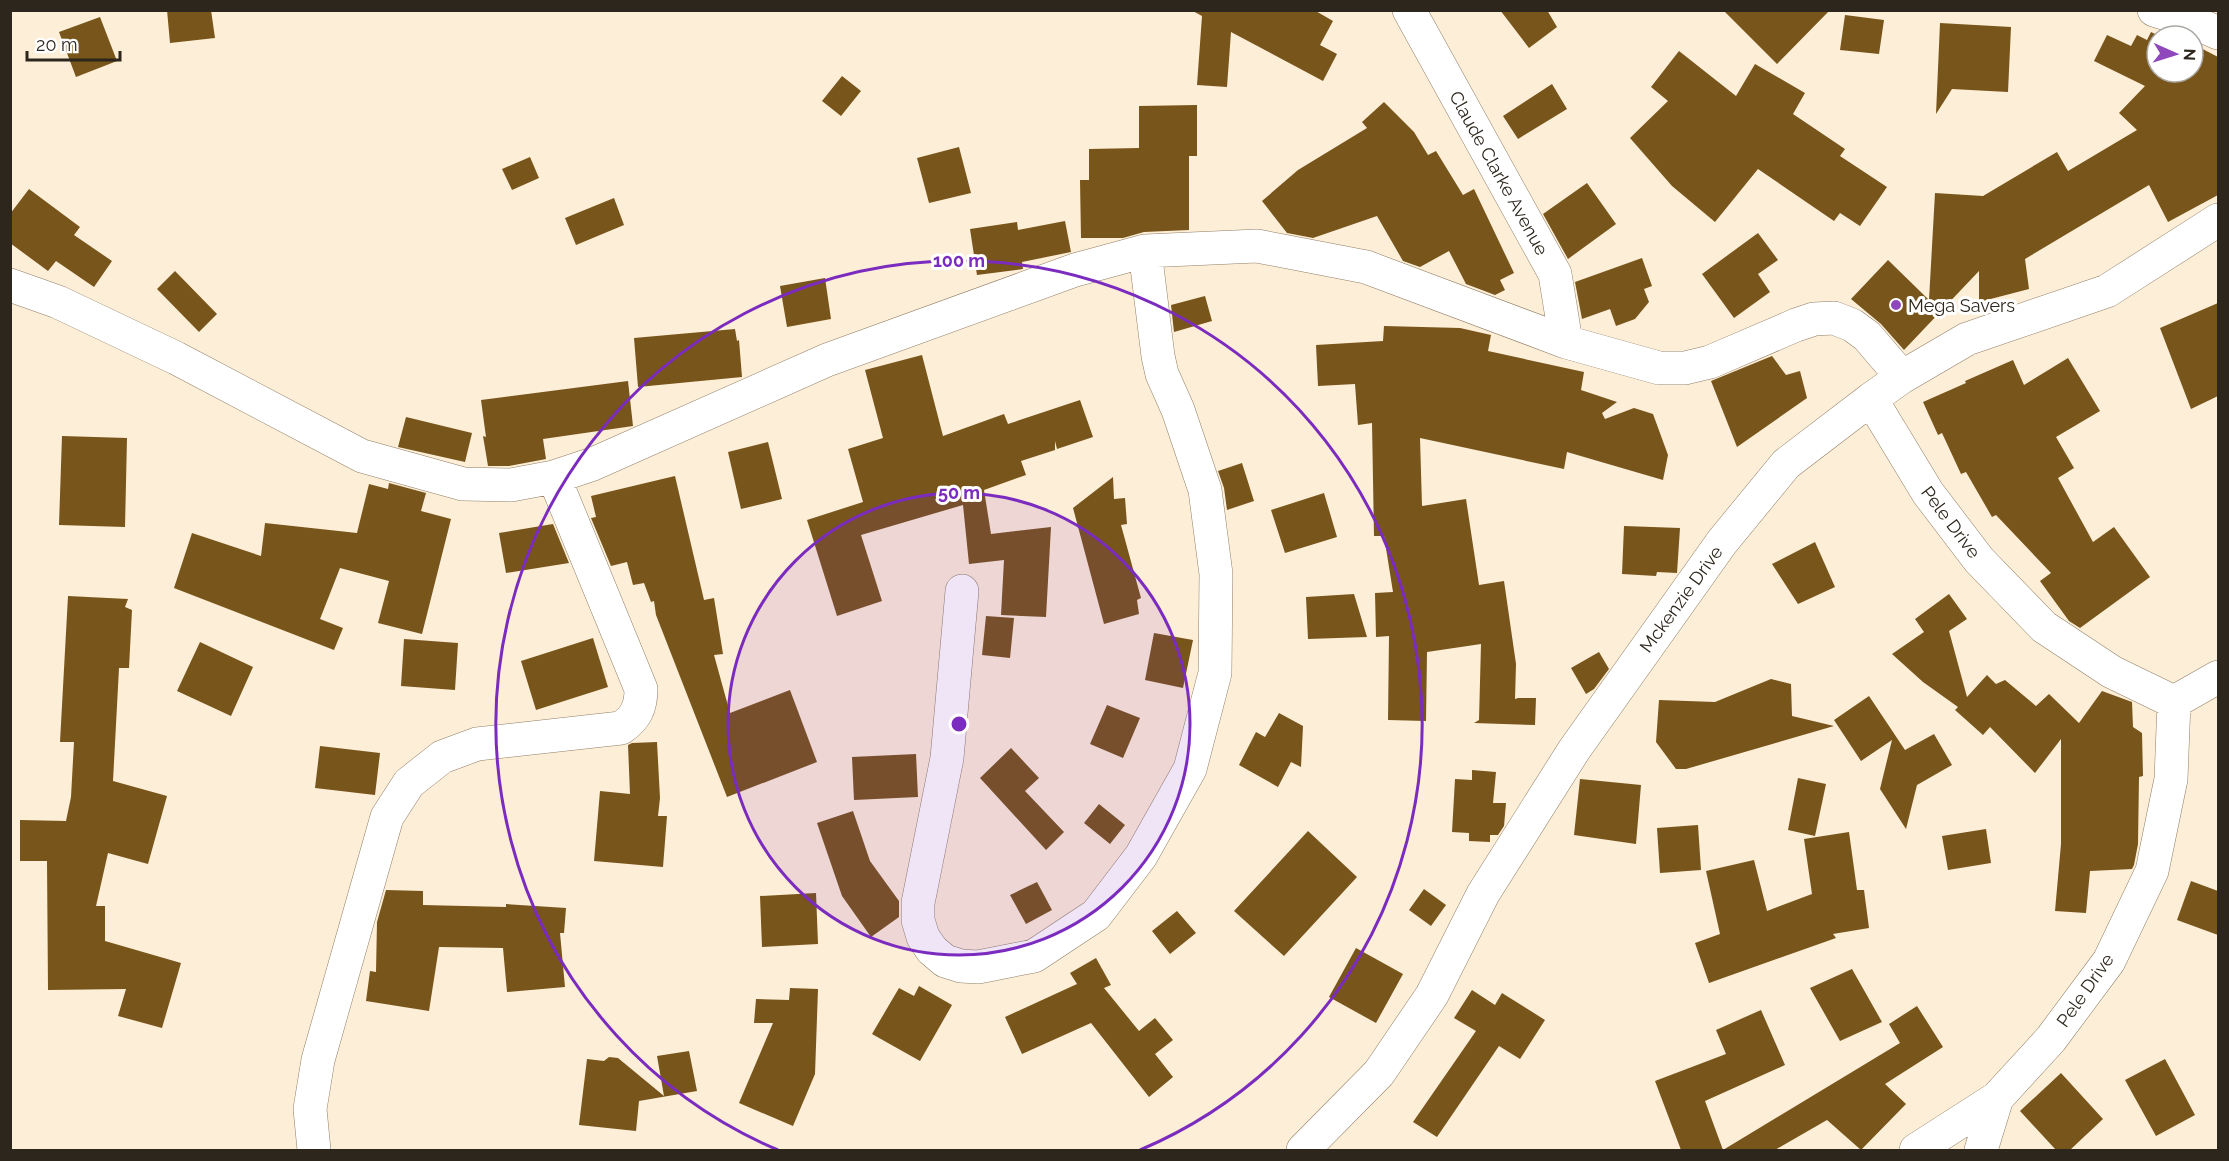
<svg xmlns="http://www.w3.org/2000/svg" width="2229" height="1161" font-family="Raleway,sans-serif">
<rect width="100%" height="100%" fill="#fdeed8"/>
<!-- building -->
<path fill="#78551a" d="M167,10H211L215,38L170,43Z
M1191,10H1314L1333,21L1320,45L1337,54L1323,81L1231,32L1227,87L1197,85L1202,16Z
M1500,10H1547L1557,27L1529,48Z
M1723,10H1830L1777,64Z
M1845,15L1884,20L1879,54L1840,50Z
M100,17L117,61L76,77L59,32Z
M1940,23L2011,27L2008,92L1952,89L1936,114Z
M2151,32L2159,36H2157V72H2193V44L2218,57V195L2168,222L2149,185L2025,259L2029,289L1979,302V271L1904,350L1881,324L1851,299L1888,260L1929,300L1935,193L1983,196L2057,152L2068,171L2137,130L2119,113L2145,86L2094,61L2107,35L2131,46L2137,35L2147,40Z
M1679,51L1736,96L1755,64L1805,93L1793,114L1845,149L1840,156L1887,187L1860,226L1840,213L1834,221L1758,169L1715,222L1672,186L1630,138L1668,101L1651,87Z
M842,76L861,91L841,116L822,101Z
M1552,84L1567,109L1518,139L1503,116Z
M1384,102L1414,132L1428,155L1436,151L1463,195L1474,189L1514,273L1500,280L1505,290L1495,295L1466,284L1449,251L1420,267L1403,261L1377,216L1313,238L1287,233L1262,201L1298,170L1367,128L1362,122Z
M1197,105V156H1189V230L1144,232L1123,238H1081L1080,180H1089V149L1139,148V106Z
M959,147L971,193L929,203L917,158Z
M530,157L539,178L512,190L502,169Z
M1587,183L1616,224L1568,259L1543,214Z
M29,189L80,227L74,235L112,261L94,287L56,261L48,271L10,243V214Z
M614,198L624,225L576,245L565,218Z
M1065,221L1071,252L1022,262L1023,269L977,275L970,229L1017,222L1018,230Z
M1758,233L1778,260L1758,274L1770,292L1734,318L1702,274Z
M1642,258L1652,286L1644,289L1649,302L1635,319L1616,326L1610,309L1582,319L1575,282Z
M175,271L217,314L199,332L157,289Z
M825,278L831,319L787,327L780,286Z
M1205,296L1212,321L1174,332L1171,305Z
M2218,303V396L2191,409L2160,328Z
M1384,326L1460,328L1491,335L1488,351L1584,372L1581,390L1617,402L1602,413L1605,419L1634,408L1653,414L1668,455L1663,480L1567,452L1564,469L1420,438L1422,506L1466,499L1479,585L1504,581L1516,664L1515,699L1518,698H1536L1535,725L1474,723L1479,720L1481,644L1427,652L1426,721L1388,720L1389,636L1376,637L1375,593L1393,592L1384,536H1374L1372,423L1358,425L1355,384L1318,386L1316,345L1383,341Z
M735,329L737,341L739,340L742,377L638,387L634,338Z
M922,355L943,436L1004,414L1008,424L1080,400L1093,437L1057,449L1055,441V450L1021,461L1026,475L984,490L991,534L1051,527L1046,617L1001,615L1004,560L969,564L963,505L861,535L882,601L837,616L807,520L863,502L848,449L883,438L865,370Z
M1772,356L1786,375L1800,371L1807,398L1737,447L1711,381Z
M2068,358L2100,411L2056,437L2074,468L2058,478L2093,542L2114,527L2150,577L2080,628L2069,621L2040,581L2051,573L1996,515L1992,517L1966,472L1961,474L1942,433L1938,435L1923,402L1966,383L1965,381L2013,360L2024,385Z
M628,381L633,426L543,439L546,459L509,466H488L483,436L486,437L481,400Z
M406,417L472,433L465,462L398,447Z
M62,436L127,438L125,527L59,525Z
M768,442L782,499L741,509L728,452Z
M1242,463L1254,501L1227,510L1224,488L1218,471Z
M675,476L704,600L714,598L723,654L714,655L730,713L790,690L817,762L727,797L656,615L654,601L651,602L644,583L633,585L627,562L611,566L591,518L596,517L591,496Z
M1113,477L1114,499L1125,498L1127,524L1121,525L1141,598L1137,600L1139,614L1104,624L1073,508Z
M389,483L426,493L421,511L451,519L422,634L378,623L389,581L340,568L320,619L343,628L334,650L174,588L192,533L261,556L265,523L357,533L369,484L388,489Z
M1324,493L1337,537L1285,553L1271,510Z
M553,524L569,563L506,573L499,533Z
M1624,526L1680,528L1677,573L1657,572L1656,576L1622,574Z
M1815,542L1835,587L1798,604L1772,564Z
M1354,594L1367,637L1308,639L1306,597Z
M1949,594L1967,619L1949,631L1967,697L1987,675L1996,684L2005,680L2036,706L2049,694L2079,723L2102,691L2132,702L2133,727L2142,733L2143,776L2139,777L2138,844L2134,865L2132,869L2090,871L2086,913L2055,911L2061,844V739L2035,773L1990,727L1983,735L1955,710L1958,707L1923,682L1892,654L1924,632L1915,619Z
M68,596L128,599L125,607L132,610L129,668H119L113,781L167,796L148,864L108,853L96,906H105V941L181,963L162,1028L118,1016L126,989L48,990L47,861H20V820L66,821L71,797L74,742H60Z
M986,616L1014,618L1010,658L982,655Z
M1154,633L1193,640L1183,688L1145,680Z
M593,638L608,687L536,710L521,661Z
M404,639L458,643L455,690L401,686Z
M200,642L253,667L231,716L177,691Z
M1599,652L1609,669L1594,689L1586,694L1571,668Z
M1771,679L1791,684L1792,716L1834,726L1686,769H1676L1656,742L1659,700L1715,702Z
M1869,696L1905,750L1934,734L1952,765L1917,785L1906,829L1880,789L1892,740L1861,761L1834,720Z
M1107,705L1140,718L1123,758L1090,744Z
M1279,713L1303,726L1301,767L1291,762L1278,787L1239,765L1256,732L1265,737Z
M657,742L660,798L658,816H667L663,867L594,861L600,791L630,794L628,745L632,743Z
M320,746L380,753L375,795L315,788Z
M1011,748L1039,778L1025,791L1064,832L1046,850L980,778Z
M916,754L918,797L854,800L852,757Z
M1472,770L1496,772L1493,803H1506L1504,826L1498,835H1490V842L1469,841V833L1452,832L1455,779L1472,780Z
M1798,778L1826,784L1815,836L1788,830Z
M1580,779L1641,785L1636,844L1574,835Z
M1099,804L1125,825L1110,844L1084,823Z
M853,811L870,861L899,901V917L871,937L842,896L817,823Z
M1698,825L1701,870L1660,873L1657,828Z
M1986,829L1991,863L1948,870L1942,836Z
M1308,831L1357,877L1284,956L1234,911Z
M1849,832L1857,890H1864L1869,928L1833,934L1836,938L1709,983L1695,943L1720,934L1706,871L1754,860L1767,911L1812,894L1804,839Z
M2191,881L2218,891V935L2177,920Z
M1037,882L1052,910L1026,924L1010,895Z
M1424,889L1446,905L1431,926L1409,910Z
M386,890L423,891V905L506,907V904L566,908L564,933H560L565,987L507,992L503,948L439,947L429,1011L366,1001L370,971L376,972L377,922Z
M816,893L818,944L762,947L760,896Z
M1177,911L1196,933L1170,954L1152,931Z
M1356,948L1403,974L1376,1023L1329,997Z
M1096,958L1111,985L1104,988L1139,1031L1155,1018L1173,1040L1155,1054L1173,1077L1149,1097L1091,1023L1022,1054L1005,1017L1077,984L1070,973Z
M1852,969L1882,1022L1840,1041L1810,988Z
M919,986L952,1005L920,1061L872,1034L899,988L914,996Z
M790,988L818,989L815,1074L793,1126L739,1103L773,1023H754L756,999L789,1000Z
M1472,990L1495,1005L1502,993L1545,1020L1520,1059L1499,1046L1437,1137L1413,1122L1476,1031L1454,1018Z
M1917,1006L1943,1047L1885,1084L1906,1104L1861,1150L1827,1120L1775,1150H1681L1655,1081L1726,1054L1716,1030L1761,1010L1785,1065L1705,1101L1723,1150L1900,1043L1889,1024Z
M689,1051L697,1091L639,1101L636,1131L579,1125L587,1059L604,1061L609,1057L618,1058L664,1096L657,1056Z
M2165,1059L2195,1115L2156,1136L2125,1080Z
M2061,1073L2103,1119L2070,1150H2056L2020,1111Z"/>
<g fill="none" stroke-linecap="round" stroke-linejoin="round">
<defs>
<path id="minor" d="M1409,10L1555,274L1566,342
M2154,10L2198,24L2218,33
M10,285L58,302L176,358L362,456L463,484L511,485L554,477L593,464L827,360L1075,270L1145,251L1257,246L1366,267L1566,342L1659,368H1685L1710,362L1796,325L1814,319L1834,318L1852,325L1867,336L1902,377
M1871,399L1928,493L1979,560L2044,627L2112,672L2174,702L2218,677
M962,591L947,758L918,903V920L923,937L932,950L945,961L961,966L978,967L1034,956L1096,915L1141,856L1190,769L1215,673L1216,574L1205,490L1178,410L1162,374L1158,356L1145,251
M314,1150L310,1109L318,1060L387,817L409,783L442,757L477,744L621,728C636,718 641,707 641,689L554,477
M1303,1150L1379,1073L1432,995L1483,894L1574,750L1722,542L1786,464L1871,399L1902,377L1967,339L2107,291L2218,220
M1916,1150L1997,1098L2051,1039L2109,961L2152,871L2171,779L2174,702
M1981,1150L1997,1098"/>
</defs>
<!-- minor casing -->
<use href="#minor" stroke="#907f66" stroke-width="34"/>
<!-- minor -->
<use href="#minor" stroke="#fff" stroke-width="33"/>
</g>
<!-- distance rings -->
<circle cx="959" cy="724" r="231" fill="#7b2cbf" fill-opacity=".12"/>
<g fill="none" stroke="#7b2cbf" stroke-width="3">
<circle cx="959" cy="724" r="231"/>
<path d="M778 1150A463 463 0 1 1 1140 1150"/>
</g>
<!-- markers -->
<circle fill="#8f48bb" stroke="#fff" stroke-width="2" cx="1896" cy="305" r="6"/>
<g text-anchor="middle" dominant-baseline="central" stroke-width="6" stroke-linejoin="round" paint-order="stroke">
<!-- street labels -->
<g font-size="18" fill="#2d261c" stroke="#fff">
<text transform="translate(1499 173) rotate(61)">Claude Clarke Avenue</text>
<text transform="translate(1951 522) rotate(53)">Pele Drive</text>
<text transform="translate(1681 599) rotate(-54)">Mckenzie Drive</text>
<text transform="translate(2085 990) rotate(-55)">Pele Drive</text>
</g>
<!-- poi labels -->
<g font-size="18" fill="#2d261c" stroke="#fff" text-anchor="start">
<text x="1908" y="305">Mega Savers</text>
</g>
</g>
<circle cx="959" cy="724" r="9" fill="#7b2cbf" stroke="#fff" stroke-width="3"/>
<g font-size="18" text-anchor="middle" font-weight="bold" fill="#7b2cbf" stroke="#fff" stroke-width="6" stroke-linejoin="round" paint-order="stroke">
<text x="959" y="267">100 m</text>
<text x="959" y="499">50 m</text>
</g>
<!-- border -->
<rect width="2229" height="1161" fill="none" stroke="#2d261c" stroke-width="24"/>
<!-- north arrow -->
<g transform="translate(2175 54) rotate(93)"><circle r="28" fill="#ffffff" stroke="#aba8a4" stroke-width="1.5"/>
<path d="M0-4.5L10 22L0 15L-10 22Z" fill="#8f48bb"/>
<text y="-9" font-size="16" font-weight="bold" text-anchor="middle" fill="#2d261c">N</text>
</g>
<!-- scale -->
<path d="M27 51v9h93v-9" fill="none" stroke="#2d261c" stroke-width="3"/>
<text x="36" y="51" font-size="18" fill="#2d261c" stroke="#ffffff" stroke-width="4.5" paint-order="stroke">20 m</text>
</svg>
